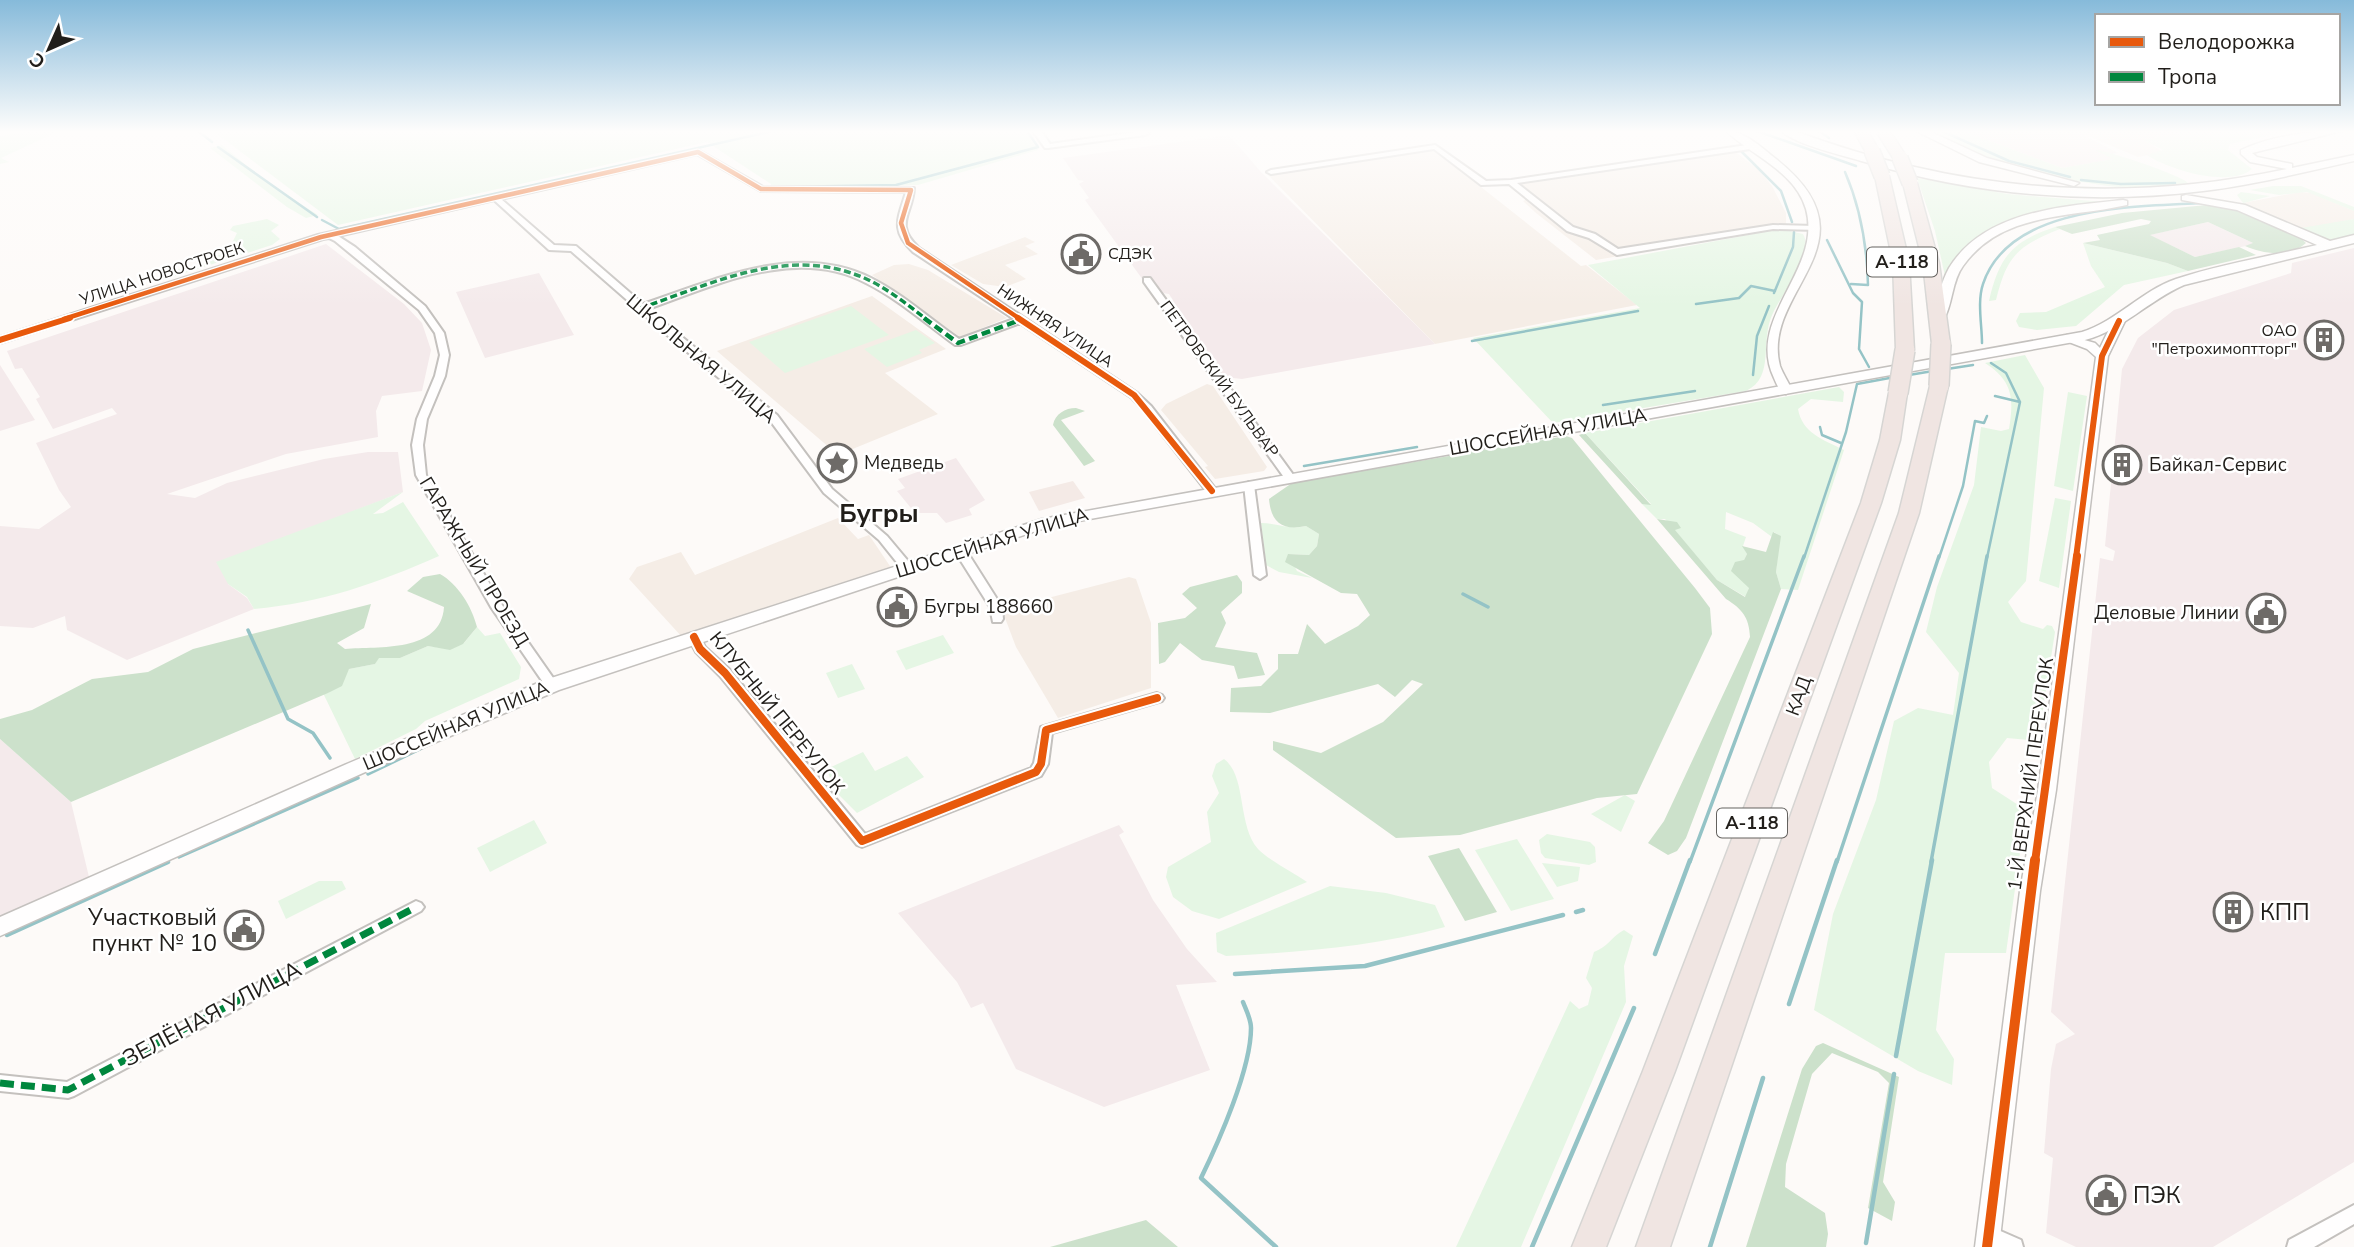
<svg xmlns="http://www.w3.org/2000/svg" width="2354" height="1247" font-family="'Nunito Sans',sans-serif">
<rect width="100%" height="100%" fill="#fdfaf8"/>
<!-- built -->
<path fill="#f5ede6" d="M2076,131H2191L2144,140L2163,152L2138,157Z
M1730,148L1758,169L1772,186L1786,213V227L1596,260L1536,213L1523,201L1528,199L1504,181Z
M1433,149L1581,266L1586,265L1637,305L1435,344L1268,175Z
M2300,192L2311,193L2354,211V219L2306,230L2243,203Z
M1025,237L1035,242L1025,246L1038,254L1005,265L1026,279L1005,287L983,284L951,265Z
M909,264L928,270L1007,318L960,337L872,275L894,265Z
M872,296L946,349L885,373L938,414L838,455L717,351Z
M1207,384L1213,386L1267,467L1264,471L1215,479L1205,467L1208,466L1161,410L1166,404Z
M838,518L858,539L869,535L892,569L682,637L629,579L637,567L681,552L695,575Z
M1129,577L1136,579L1151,623V688L1058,718L1016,647L1002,610Z"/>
<!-- industrial -->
<path fill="#f4eaeb" d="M1964,131H2076L2118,153L2106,155L2114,159L2062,168Z
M1229,135L1261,172L1435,344L1242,379L1225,377L1170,303L1173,300L1169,294L1162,293L1151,279L1143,280L1085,200L1089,198L1079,184L1084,181L1078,180L1063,158Z
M2208,222L2255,244L2195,257L2149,235Z
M326,244L404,304L422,323L431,350L422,391L382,396L376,411L378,437L286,454L167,494L195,498L227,483L324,459L368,452H398L403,492L245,553L228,584L247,598L254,609L127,660L67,630L65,616L33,628L0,626V526L39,529L71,507L59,490L36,443L117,414L112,408L53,429L36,399L40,397L22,368L15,369L7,351Z
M2354,248V1162L2213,1247H2076L2046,1233L2053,1158L2044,1153L2051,1069L2056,1044L2075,1034L2051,1012L2100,558L2113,561L2115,551L2105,546L2122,369L2138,338L2174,310L2291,273L2292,263Z
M539,273L574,335L485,358L456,292Z
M0,365L35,420L0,431Z
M956,458L985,500L969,509L972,515L946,523L937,513H915L897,491L905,488L898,479Z
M0,739L71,802L89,877L0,916Z
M1119,825L1124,832L1119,835L1153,900L1187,949L1217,982L1176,985L1210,1070L1104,1107L1016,1069L983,1003L971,1008L957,982L898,913Z"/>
<!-- medical -->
<path fill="#f4eae6" d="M1073,481L1085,498L1039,511L1029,492Z"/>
<!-- green -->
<path fill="#e5f6e4" d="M33,131L57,132L1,158L9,162L0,164V136Z
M213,131H1025L1038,150L918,185L770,189L771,184L707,142L338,225Z
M1927,131H1964L2062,168L2113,159L2095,150C2106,150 2181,175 2188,183C2130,204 1981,162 1927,131Z
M2191,131H2290L2230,144L2228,150L2252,169C2230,188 2169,170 2147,155L2163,150L2143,140Z
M222,145L266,182L318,215L306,218L287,207L210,148Z
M1917,178L2008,194L2105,202L2032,216L1976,241L1954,259L1945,276L1935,231Z
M2273,186H2301L2354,207V211L2307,192L2279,195L2250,190Z
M2241,192L2270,196L2244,203L2301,228L2354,219V235L2333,240L2320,238L2243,203L2237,195Z
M267,219L279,225L271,231L280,239L272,245L169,278L162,272V267L187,259L173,268C189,274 218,255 233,248L232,243L237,233L230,230L233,226Z
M2055,227L2060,229C2018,246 2007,255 1996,300L1989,301C1999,257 2012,241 2055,227Z
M1780,229L1803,234C1815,253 1781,295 1773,313C1759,341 1776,377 1746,391L1553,423L1473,338L1640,308L1588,265Z
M2083,243L2167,263L2188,271L2124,285L2076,326L2037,330L2019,327L2016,321L2020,313L2046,312L2105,287L2091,266Z
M851,306L889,335L785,373L749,342Z
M916,330L935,343L919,350L922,353L887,367L864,349Z
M2025,355L2044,388L2026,581L2008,602L2021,622L2043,629L2047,625L2052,626L2055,632L2038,741L2007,738L1989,762L1992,788L2026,810L2006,953H1945L1936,1030L1954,1059L1952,1085L1918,1071L1814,1010L1833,914L1876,800L1894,721L1918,708L1953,715L1959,673L1926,632L1937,587L1974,485L1981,427L2001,431L2009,429C2014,398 2013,381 1985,363Z
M1839,387L1844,392L1843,402L1811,399L1798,409C1802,433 1824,440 1844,450L1798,590L1781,589L1776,572L1780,536L1774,532L1772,537L1753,523L1726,512L1725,529L1746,537L1743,546L1747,554L1744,560L1749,588L1746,597L1717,580L1665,519H1657L1642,504H1651L1585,433Z
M2068,392L2087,396L2073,491L2054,486Z
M403,492L373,514L383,513L403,502L439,556C378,583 321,603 254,609L247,597L228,584L216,562Z
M2055,498L2071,501L2059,588L2039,581Z
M1261,523C1277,523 1289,530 1306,526L1319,534L1317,546L1309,555L1288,554L1297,571L1312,578L1279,572L1266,565Z
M477,627L485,636L500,633L521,667L519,679L425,721L416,729L355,759L323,693H328L349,669L375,664L378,658H400L428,646L450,649L464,643Z
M943,635L954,653L906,670L896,651Z
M852,664L865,689L838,698L826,673Z
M863,752L875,771L907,756L924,777L857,813L834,790L827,769Z
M1224,759C1247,776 1237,825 1258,849C1267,859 1294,873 1307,882L1219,919L1192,911L1173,897L1166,877L1168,867L1211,842L1207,812L1219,793L1212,776L1216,764Z
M1625,795L1635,801L1621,832L1591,814Z
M534,820L547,843L490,872L477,848Z
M1547,834L1590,842L1595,847L1596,862L1589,865L1545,858L1541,853L1539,840Z
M1517,839L1554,899L1511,911L1475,850Z
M1542,863L1580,867L1578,881L1557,887Z
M319,881H342L346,889L286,919L278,901Z
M1330,886L1386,893L1435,905L1445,927C1373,947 1301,952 1226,956L1217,952L1216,933Z
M1624,930L1633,936L1624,966L1626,1002L1521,1247H1456L1570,1001L1579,1009L1588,1005L1592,988L1586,978L1594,952C1608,947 1612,936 1624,930Z"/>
<!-- forest -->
<path fill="#cce1cb" d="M2207,205C2233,208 2288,223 2306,243C2289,258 2263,254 2245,246L2253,243L2208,222L2150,235L2195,257L2239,247L2256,255L2188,271L2167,263L2083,243L2100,240L2097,235L2149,224L2151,221L2141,219L2072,234L2055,227L2122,213Z
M1076,408L1085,411L1061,420L1095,461L1084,466L1053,425C1055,414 1065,408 1076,408Z
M1585,433L1651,505L1642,504L1579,435Z
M1566,436L1572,438L1695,588L1710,608L1712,634L1637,794L1597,798L1460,835L1396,838L1273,750V741L1321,753L1383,722L1423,684L1412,680L1395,697L1378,684L1270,713L1230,712L1231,688L1261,686L1278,669V654H1298L1307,624L1325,644L1358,626L1370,615L1357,594L1341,593L1285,562L1288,554L1309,555L1317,546L1319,534L1306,526C1283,531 1271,523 1269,499L1292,483Z
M1657,519L1677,522L1681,528L1675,530L1717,580L1745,597L1749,588L1731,571L1735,562L1744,560L1747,554L1742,546L1766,552L1773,532L1781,536L1776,572L1781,589L1686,838L1677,851L1668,855L1648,843L1664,821L1750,637C1749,617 1742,609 1726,599Z
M440,574C458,584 472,607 477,627L463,644L450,650L428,646L400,658H379L375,664L349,669L342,686L328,693L71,802L0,739V719L32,710L92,679L148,672L193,649L371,604L364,628L337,643L345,649C379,646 441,653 444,607L407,591L423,577Z
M1237,575L1242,582V593L1221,612L1226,623L1215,647L1257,653L1265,675L1238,679L1234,666L1202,660L1180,643L1165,662L1159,664L1158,623L1185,618L1197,608L1182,594L1190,587Z
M1459,848L1497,912L1465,921L1428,856Z
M1823,1043L1899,1077L1883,1182L1895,1202L1892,1221L1868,1208L1889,1083L1878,1072L1832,1053L1812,1074L1786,1164L1785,1187L1825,1213L1828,1234L1826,1247H1746L1802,1069L1816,1046Z
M1146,1220L1178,1247H1050Z"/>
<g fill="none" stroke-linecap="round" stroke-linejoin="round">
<!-- stream-far2 -->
<path stroke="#94c3c6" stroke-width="2.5" d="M198,131L212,142
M1757,131L1856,166
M1819,131L1829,138
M1942,131L2009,161L2070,177
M218,147L317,217
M1742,152L1781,191L1792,222
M1845,172C1861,209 1867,245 1868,285L1851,284
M2081,180L2121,184L2175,183
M780,187L896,185L1038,147L1027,131
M322,220L339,229L773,131
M1827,240L1853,293L1862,302L1859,349L1869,367
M1774,293L1793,247L1794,232
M1696,304L1739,298L1751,286L1775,291
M1472,341L1638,311
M1982,343C1982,325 1977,302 1983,284C2009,205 2133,207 2201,203
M1947,369L1973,365
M1753,375L1757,336L1769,306
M1909,375L1933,371
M1995,396L2020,402
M1603,405L1695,391
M1820,427L1822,435L1841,443
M1304,466L1417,447
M1804,558L1846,432L1857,384L1895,377
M1939,558L1963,486L1975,421L1984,423L1987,416
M1987,558L2020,402L2006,373L1991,363"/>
<!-- stream-far1 -->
<path stroke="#94c3c6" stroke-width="3.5" d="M1463,594L1488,607
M248,630L288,719L313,733L330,758
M368,774L426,746
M179,857L358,778
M1690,862L1804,556
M1837,862L1939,556
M1931,862L1987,556"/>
<!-- stream -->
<path stroke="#94c3c6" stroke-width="4.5" d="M1576,912L1583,910
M7,935L168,862
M1655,954L1690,860
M1235,974L1365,966L1563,915
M1243,1002C1246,1010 1251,1019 1251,1028C1251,1069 1219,1141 1201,1178L1276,1247
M1789,1004L1837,860
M1896,1056L1932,860
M1866,1243L1894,1074
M1532,1247L1634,1008
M1710,1247L1763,1078"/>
<defs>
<path id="minor" d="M1033,131H1041L1050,144L1144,131L1149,133L1145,135L1048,148H1045Z
M1754,144L1758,146L1757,148L1517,183L1573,227L1595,234L1618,249L1773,225L1815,226H1818V230L1773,229L1617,255L1589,238L1567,231L1509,184L1481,185L1434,149L1271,174L1267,172L1271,170L1435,145L1486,181L1511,180Z
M698,150L763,187L914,188C913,214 893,224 919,248L1137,393L1151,406L1217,491L1212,494L1208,493L1143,410L1131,397L1020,323L961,345H955C926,324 898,299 866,283C796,246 716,285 648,309L777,415L832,489L887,536L913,567L911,570H903L879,540L824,493L769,419L674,341L571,251L549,250L494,200L338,236L355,247L425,306L444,333L449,355L445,376L427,419L423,445L426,475L502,605L558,685L557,688H547L491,607L416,475L412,445L417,419L435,376L440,355L435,333L419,310L335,241L329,238L323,239L0,343V337L318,235ZM697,154L761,191L906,192C898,219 890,230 913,252L1014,319L959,339C930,319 903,294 871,278C796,241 715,280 643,304L576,246L554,245L501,199Z
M1144,278H1150L1294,476L1295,478L1294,480H1286L1144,282Z
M1249,482L1254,485L1266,575L1260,579L1254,575L1244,485Z
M960,546L964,547L1002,607L1003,619L1001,622H993L990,607L954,550Z
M694,633L698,634L705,647L730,670L865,834L1031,768L1034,763L1041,727L1157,693L1162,695L1164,698L1162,701L1052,733L1048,764L1041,776L862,847L857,845L720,676L696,652L688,637Z
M416,901L421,903L424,907L421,911L74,1096L68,1098L0,1091V1075L67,1082Z
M2354,1205V1224L2314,1247H2287L2289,1240Z
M1989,1226L2021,1240L2023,1247H1994L1982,1242L1980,1235L1982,1228Z"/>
<path id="tertiary" d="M1726,131C1745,131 1762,148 1776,159C1882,243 1760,290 1780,366C1783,374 1789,383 1792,390L1786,394C1779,391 1777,385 1774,378C1745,318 1823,270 1806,209C1795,171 1752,156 1726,131Z
M2119,317L2125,321L2108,356L2056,790L2040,891L1999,1247H1975L2020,891L2038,790L2096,357L2087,349L2061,339L2067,335L2095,343L2100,348L2113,321Z"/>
<path id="secondary" d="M1781,131H1795C1955,191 2120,205 2287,169L2250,162L2241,154V150C2270,136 2311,131 2342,131L2252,153L2257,157L2292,164V168L2354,155V161C2304,172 2254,185 2203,191C2090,205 1973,195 1865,162C1842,155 1799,146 1781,131Z
M1916,131H1929L1987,158L2079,183L2074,186L1979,162Z
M2186,195L2245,205L2330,241L2354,235V243L2184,285C2149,300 2123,330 2085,340L1051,526L559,690L363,773L0,936V917L349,763L545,680L1042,519L2082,332C2117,321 2141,291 2176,279C2221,264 2271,256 2317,245L2237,210L2182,200V196Z
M2123,200L2127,201V205C2070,218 2001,212 1963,266C1952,281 1953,301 1945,317L1940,318L1934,314C1938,299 1941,282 1949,268C1984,211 2063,206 2123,200Z"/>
<path id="motorway" d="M1854,131H1868L1879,151L1877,154H1867Z
M1876,131H1890L1907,158L1905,161H1895Z
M1882,172L1889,176L1909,262L1914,350L1905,355L1896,350L1893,262L1875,176Z
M1910,179L1917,183L1939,263L1950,344L1941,349L1932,344L1923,263L1903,183Z
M1939,381L1948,386L1919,513L1670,1247H1636L1899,513L1930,386Z
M1898,388L1907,393L1900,440L1881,503L1675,1071L1606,1247H1572L1643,1071L1861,503L1880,440L1889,393Z"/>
</defs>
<!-- minor casing -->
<use href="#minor" stroke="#c4c1be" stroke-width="4"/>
<!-- tertiary casing -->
<use href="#tertiary" stroke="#c4c1be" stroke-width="3"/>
<!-- secondary casing -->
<use href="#secondary" stroke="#c4c1be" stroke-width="3"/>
<!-- motorway casing -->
<use href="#motorway" stroke="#d6d5d3" stroke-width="3"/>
<!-- minor -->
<use href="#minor" fill="#fffefe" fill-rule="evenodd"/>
<!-- tertiary -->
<use href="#tertiary" fill="#fffefe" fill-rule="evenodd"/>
<!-- secondary -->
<use href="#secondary" fill="#fffefe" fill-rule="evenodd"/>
<!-- motorway -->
<use href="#motorway" fill="#f0e5e2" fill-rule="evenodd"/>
<defs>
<path id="motorway-bridge-far1" d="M1872,151L1882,176
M1900,158L1910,183"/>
<path id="motorway-bridge" d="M1939,386L1941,344
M1898,393L1905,350"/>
</defs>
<!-- motorway-bridge-far1 casing -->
<use href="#motorway-bridge-far1" stroke="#d6d5d3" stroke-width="18" stroke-linecap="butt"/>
<!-- motorway-bridge casing -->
<use href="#motorway-bridge" stroke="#d6d5d3" stroke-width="22" stroke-linecap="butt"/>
<!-- motorway-bridge-far1 -->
<use href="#motorway-bridge-far1" stroke="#f0e5e2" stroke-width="15"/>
<!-- motorway-bridge -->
<use href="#motorway-bridge" stroke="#f0e5e2" stroke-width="19"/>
<!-- quiet-far2 -->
<path stroke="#00873e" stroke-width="3.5" stroke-dasharray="7 3.5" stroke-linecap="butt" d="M641,308C708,285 782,248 854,274C881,283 904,302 926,319"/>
<!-- quiet-far1 -->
<path stroke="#00873e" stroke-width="4.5" stroke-dasharray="9 4.5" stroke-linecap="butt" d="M924,318L958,343L1020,320"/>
<!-- quiet -->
<path stroke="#00873e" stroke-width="7" stroke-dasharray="14 7" stroke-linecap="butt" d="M0,1083L68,1090L416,907"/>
<defs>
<path id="cycleway-far3" d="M64,319L321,237L698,152L761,189L911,190L901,223L908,243L1020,319"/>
<path id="cycleway-far2" d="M1018,318L1134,395L1212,491
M0,340L70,318
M2076,558L2102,356L2119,321"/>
<path id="cycleway-far1" d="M694,637L700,649L725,673L862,841L1036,772L1041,764L1046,730L1157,698
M2035,862L2077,556"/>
<path id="cycleway" d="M1987,1247L2035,860"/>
</defs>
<!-- cycleway-far3 casing -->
<use href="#cycleway-far3" stroke="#fff" stroke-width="7"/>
<!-- cycleway-far2 casing -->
<use href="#cycleway-far2" stroke="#fff" stroke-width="10"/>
<!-- cycleway-far1 casing -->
<use href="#cycleway-far1" stroke="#fff" stroke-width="12"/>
<!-- cycleway casing -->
<use href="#cycleway" stroke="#fff" stroke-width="14"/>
<!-- cycleway-far3 -->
<use href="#cycleway-far3" stroke="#e8590c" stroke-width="4.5"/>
<!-- cycleway-far2 -->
<use href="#cycleway-far2" stroke="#e8590c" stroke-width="6"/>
<!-- cycleway-far1 -->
<use href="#cycleway-far1" stroke="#e8590c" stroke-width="8"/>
<!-- cycleway -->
<use href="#cycleway" stroke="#e8590c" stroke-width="10"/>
</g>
<!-- sky -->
<linearGradient id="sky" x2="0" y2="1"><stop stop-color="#86bada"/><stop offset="0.43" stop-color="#fefdfc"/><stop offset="1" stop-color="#fefdfc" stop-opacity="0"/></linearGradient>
<rect width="2354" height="306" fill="url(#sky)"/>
<!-- icons -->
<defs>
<symbol id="civic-ring" viewBox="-11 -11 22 22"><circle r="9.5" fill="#fff" stroke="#6e6b68" stroke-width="1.5"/><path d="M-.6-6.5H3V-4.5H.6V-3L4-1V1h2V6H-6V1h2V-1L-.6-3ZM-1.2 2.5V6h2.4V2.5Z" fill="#6e6b68"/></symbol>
<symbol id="building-ring" viewBox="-11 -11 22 22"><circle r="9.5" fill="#fff" stroke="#6e6b68" stroke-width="1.5"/><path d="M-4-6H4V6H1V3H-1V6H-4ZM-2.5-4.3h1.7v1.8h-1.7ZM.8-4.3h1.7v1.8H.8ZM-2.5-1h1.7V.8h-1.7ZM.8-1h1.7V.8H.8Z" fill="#6e6b68"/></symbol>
<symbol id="sight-ring" viewBox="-11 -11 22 22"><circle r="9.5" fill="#fff" stroke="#6e6b68" stroke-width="1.5"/><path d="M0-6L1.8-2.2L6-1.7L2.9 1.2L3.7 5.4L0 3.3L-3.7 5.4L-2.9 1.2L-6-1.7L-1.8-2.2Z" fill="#6e6b68"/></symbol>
</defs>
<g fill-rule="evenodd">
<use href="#civic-ring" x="1059" y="232" width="44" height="44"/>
<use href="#building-ring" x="2302" y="318" width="44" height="44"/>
<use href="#sight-ring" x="815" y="441" width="44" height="44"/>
<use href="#building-ring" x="2100" y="443" width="44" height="44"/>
<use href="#civic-ring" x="875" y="585" width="44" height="44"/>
<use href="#civic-ring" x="2244" y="591" width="44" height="44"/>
<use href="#building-ring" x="2211" y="890" width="44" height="44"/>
<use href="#civic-ring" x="222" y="908" width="44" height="44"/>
<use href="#civic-ring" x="2084" y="1173" width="44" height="44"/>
</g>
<g text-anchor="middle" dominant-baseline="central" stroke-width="5" stroke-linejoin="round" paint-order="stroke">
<!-- far-poi labels -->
<g font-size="16" fill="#211e1a" stroke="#fff" text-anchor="start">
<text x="1108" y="254">СДЭК</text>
<text x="2297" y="331" text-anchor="end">ОАО<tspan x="2297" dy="18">"Петрохимоптторг"</tspan></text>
</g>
<!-- far-street labels -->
<g font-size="16" fill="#211e1a" stroke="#fff">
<text transform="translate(162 274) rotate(-18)">УЛИЦА НОВОСТРОЕК</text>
<text transform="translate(1055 326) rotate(34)">НИЖНЯЯ УЛИЦА</text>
<text transform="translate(1219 379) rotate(54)">ПЕТРОВСКИЙ БУЛЬВАР</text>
</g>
<!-- shield labels -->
<g fill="#fff" stroke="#64625f" stroke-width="2">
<rect x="1867" y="247.5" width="70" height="29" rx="5"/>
<rect x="1717" y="808.5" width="70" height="29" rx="5"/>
</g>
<g font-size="18" font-weight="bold" fill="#211e1a">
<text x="1902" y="262">А-118</text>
<text x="1752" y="823">А-118</text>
</g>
<!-- street labels -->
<g font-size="19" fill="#211e1a" stroke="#fff">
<text transform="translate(701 359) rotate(40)">ШКОЛЬНАЯ УЛИЦА</text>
<text transform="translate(1548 432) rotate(-10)">ШОССЕЙНАЯ УЛИЦА</text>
<text transform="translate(992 543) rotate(-17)">ШОССЕЙНАЯ УЛИЦА</text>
<text transform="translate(474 562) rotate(59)">ГАРАЖНЫЙ ПРОЕЗД</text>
<text transform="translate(1799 696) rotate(-70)">КАД</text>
<text transform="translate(777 713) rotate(51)">КЛУБНЫЙ ПЕРЕУЛОК</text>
<text transform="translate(456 726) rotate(-23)">ШОССЕЙНАЯ УЛИЦА</text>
<text transform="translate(2031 774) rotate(-82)">1-Й ВЕРХНИЙ ПЕРЕУЛОК</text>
</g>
<!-- poi labels -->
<g font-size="19" fill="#211e1a" stroke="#fff" text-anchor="start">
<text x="864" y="463">Медведь</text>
<text x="2149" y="465">Байкал-Сервис</text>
<text x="924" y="607">Бугры 188660</text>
<text x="2239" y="613" text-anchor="end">Деловые Линии</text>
</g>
<!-- near-poi labels -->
<g font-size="23" fill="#211e1a" stroke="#fff" text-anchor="start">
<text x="2260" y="912">КПП</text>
<text x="217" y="917" text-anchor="end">Участковый<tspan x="217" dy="26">пункт № 10</tspan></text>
<text x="2133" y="1195">ПЭК</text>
</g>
<!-- near-street labels -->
<g font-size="23" fill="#211e1a" stroke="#fff">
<text transform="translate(212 1014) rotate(-28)">ЗЕЛЁНАЯ УЛИЦА</text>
</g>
<!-- district labels -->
<g font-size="26" font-weight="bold" fill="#211e1a" stroke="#fff">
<text x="879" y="513">Бугры</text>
</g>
</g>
<!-- legend -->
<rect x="2095" y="14" width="245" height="91" fill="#ffffff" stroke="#a6a5a3" stroke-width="2"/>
<rect x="2109" y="37" width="35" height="10" fill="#e8590c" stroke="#a6a5a3" stroke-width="2"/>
<text x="2158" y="49" font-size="21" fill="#211e1a">Велодорожка</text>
<rect x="2109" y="72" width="35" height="10" fill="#00873e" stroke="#a6a5a3" stroke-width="2"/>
<text x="2158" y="84" font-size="21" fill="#211e1a">Тропа</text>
<!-- north arrow -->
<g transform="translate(49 49) rotate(225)" stroke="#ffffff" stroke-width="5" paint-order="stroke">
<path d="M0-5L12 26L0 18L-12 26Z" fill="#211e1a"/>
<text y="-10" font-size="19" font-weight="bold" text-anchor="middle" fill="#211e1a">С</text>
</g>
</svg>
